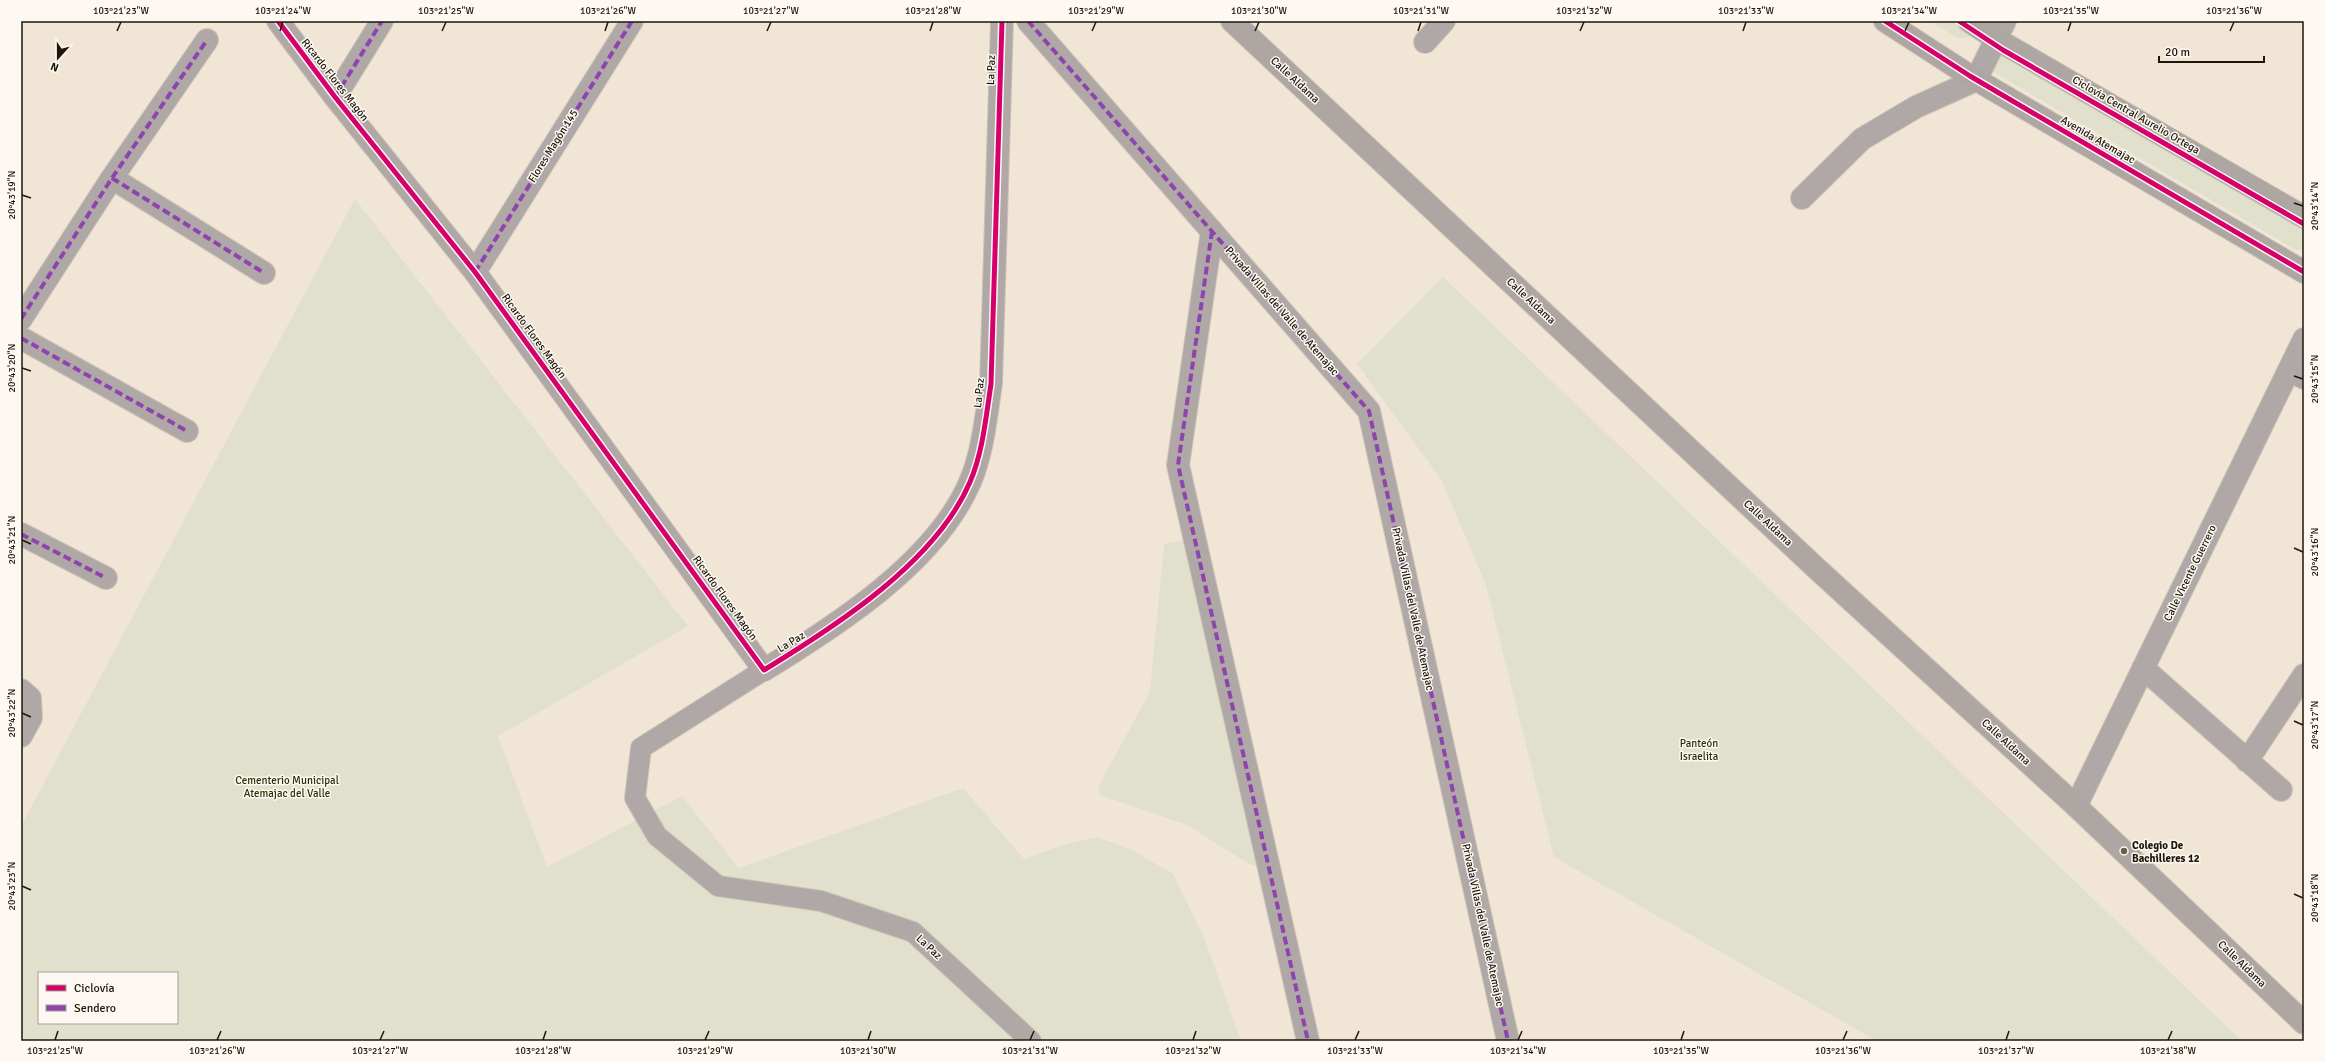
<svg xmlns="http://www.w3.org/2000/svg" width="2325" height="1062" font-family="Signika,sans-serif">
<rect width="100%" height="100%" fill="#f1e6d5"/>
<!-- green -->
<path fill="#e0e0cc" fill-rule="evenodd" d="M1930,21H1974V35L1959,39Z
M2007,41L2304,215V248L2298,251L1988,69Z
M355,199L688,626L498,736L547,867L682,796L739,868L963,788L1024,859L1066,844L1097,837L1134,851L1173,874L1205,940L1241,1041H21V826ZM39,973H177V1023H39Z
M1443,277L2242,1041H1877L1554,857L1486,585L1442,481L1357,364Z
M1185,540L1264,867L1249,864L1187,825L1100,795L1098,787L1150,692L1164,544Z"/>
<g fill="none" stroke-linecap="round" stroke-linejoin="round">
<defs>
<path id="lane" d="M2288,371L2304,379
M764,670L641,748L635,798L657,836L718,886L821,901L913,932L1031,1041"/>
<path id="street" d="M278,21L335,97L475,272L764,670C836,626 936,562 970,482C983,452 986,416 991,384L1002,21
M1028,21L1369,411L1508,1041
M1425,42L1444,21
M335,97L382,21
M112,178L264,273
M1802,198L1862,139L1916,107L1976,80L2005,21
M1212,231L1178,465L1308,1041
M475,272L632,21
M21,319L112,178L207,40
M21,338L187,431
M21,534L106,578
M2143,668L2281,790
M21,690L30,698L31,718L21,736
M2247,761L2304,675
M2076,806L2304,339"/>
<path id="secondary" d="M1232,21L1816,568L2076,806L2304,1023
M1885,21L1970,76L2304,272
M1969,21L1996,39L2304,217"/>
</defs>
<!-- lane casing -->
<use href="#lane" stroke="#cdc4b7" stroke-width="22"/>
<!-- street casing -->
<use href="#street" stroke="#cdc4b7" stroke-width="24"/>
<!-- secondary casing -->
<use href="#secondary" stroke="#cdc4b7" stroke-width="24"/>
<!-- lane -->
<use href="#lane" stroke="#afa8a6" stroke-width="20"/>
<!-- street -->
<use href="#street" stroke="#afa8a6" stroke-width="22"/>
<!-- secondary -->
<use href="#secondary" stroke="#aea6a3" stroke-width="22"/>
<!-- quiet -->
<path stroke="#8e44ad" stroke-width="4" stroke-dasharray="8 4" stroke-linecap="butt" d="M1028,21L1369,411L1508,1041
M335,97L382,21
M112,178L264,273
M1212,231L1178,465L1308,1041
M475,272L632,21
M21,319L112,178L207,40
M21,338L187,431
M21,534L106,578"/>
<defs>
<path id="cycleway" d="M278,21L335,97L475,272L764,670C836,626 936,562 970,482C983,452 986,416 991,384L1002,21
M1885,21L1970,76L2304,272
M1959,21L2003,50L2304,224"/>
</defs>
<!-- cycleway casing -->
<use href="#cycleway" stroke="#fdf9f2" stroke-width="8"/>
<!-- cycleway -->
<use href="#cycleway" stroke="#d6006c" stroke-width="5"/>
</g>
<!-- ticks -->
<path fill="none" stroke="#1d160a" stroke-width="1.5" d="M117,31L121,22M280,31L283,22M442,31L446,22M605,31L608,22M767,31L771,22M930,31L933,22M1092,31L1096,22M1255,31L1259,22M1418,31L1421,22M1580,31L1584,22M1743,31L1746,22M1905,31L1909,22M2068,31L2071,22M2230,31L2234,22M22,195L31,198M2294,203L2303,206M22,368L31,371M2294,376L2303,379M22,540L31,544M2294,548L2303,552M22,713L31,717M2294,721L2303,725M22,886L31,890M2294,894L2303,898M55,1040L58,1031M217,1040L221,1031M380,1040L384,1031M543,1040L546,1031M705,1040L709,1031M868,1040L871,1031M1030,1040L1034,1031M1193,1040L1196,1031M1355,1040L1359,1031M1518,1040L1522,1031M1681,1040L1684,1031M1843,1040L1847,1031M2006,1040L2009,1031M2168,1040L2172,1031"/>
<!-- markers -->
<circle fill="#675f51" stroke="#fdf9f2" stroke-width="1.5" cx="2124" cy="851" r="4"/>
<g text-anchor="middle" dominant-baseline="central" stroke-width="3" stroke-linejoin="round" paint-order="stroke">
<!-- street labels -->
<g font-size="11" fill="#1d160a" stroke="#fdf9f2">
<text transform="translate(991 70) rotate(-88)">La Paz</text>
<text transform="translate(335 80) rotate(52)">Ricardo Flores Magón</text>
<text transform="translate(1295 80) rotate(43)">Calle Aldama</text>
<text transform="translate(2136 115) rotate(30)">Ciclovia Central Aurelio Ortega</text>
<text transform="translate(2098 140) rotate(30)">Avenida Atemajac</text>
<text transform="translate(553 146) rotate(-58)">Flores Magón 145</text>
<text transform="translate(1531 301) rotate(43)">Calle Aldama</text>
<text transform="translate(1282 311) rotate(49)">Privada Villas del Valle de Atemajac</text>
<text transform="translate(534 336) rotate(54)">Ricardo Flores Magón</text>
<text transform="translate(979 393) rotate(-84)">La Paz</text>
<text transform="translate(1768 523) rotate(43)">Calle Aldama</text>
<text transform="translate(2190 573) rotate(-64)">Calle Vicente Guerrero</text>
<text transform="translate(725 598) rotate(54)">Ricardo Flores Magón</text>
<text transform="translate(1413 609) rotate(78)">Privada Villas del Valle de Atemajac</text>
<text transform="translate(791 642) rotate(-31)">La Paz</text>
<text transform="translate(2006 742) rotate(43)">Calle Aldama</text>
<text transform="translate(1483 925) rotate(78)">Privada Villas del Valle de Atemajac</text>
<text transform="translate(929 947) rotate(43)">La Paz</text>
<text transform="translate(2242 964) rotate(44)">Calle Aldama</text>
</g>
<!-- park labels -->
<g font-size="11" fill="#243400" stroke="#fdf9f2">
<text x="1699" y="743">Panteón<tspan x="1699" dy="13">Israelita</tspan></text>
<text x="287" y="780">Cementerio Municipal<tspan x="287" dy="13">Atemajac del Valle</tspan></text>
</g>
<!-- poi labels -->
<g font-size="11" font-weight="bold" fill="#1d160a" stroke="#fdf9f2" text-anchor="start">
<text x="2132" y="845">Colegio De<tspan x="2132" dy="13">Bachilleres 12</tspan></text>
</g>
</g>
<!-- border -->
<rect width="2325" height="1062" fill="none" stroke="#fdf9f2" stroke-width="44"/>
<!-- legend -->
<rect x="38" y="972" width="140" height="52" fill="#fdf9f2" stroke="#a39e95"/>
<rect x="46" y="985" width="20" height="6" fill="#d6006c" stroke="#a39e95"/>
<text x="74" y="992" font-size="12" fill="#1d160a">Ciclovía</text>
<rect x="46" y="1005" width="20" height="6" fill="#8e44ad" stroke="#a39e95"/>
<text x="74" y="1012" font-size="12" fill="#1d160a">Sendero</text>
<!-- north arrow -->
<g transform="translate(58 58) rotate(201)" stroke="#fdf9f2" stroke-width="3" paint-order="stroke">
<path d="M0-3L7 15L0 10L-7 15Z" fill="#1d160a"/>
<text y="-6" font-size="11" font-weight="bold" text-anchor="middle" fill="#1d160a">N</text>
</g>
<!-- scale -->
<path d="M2159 56v6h105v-6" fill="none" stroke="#1d160a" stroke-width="2"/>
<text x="2165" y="56" font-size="12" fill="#1d160a" stroke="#fdf9f2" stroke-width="3" paint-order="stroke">20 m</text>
<rect x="22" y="22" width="2281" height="1018" fill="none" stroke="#1d160a" stroke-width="1.5"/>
<g font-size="10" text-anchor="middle" fill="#1d160a">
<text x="121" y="14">103°21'23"W</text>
<text x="283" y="14">103°21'24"W</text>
<text x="446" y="14">103°21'25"W</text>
<text x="608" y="14">103°21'26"W</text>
<text x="771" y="14">103°21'27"W</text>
<text x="933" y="14">103°21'28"W</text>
<text x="1096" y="14">103°21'29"W</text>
<text x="1259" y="14">103°21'30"W</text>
<text x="1421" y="14">103°21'31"W</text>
<text x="1584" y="14">103°21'32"W</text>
<text x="1746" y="14">103°21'33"W</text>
<text x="1909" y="14">103°21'34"W</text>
<text x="2071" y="14">103°21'35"W</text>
<text x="2234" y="14">103°21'36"W</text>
<text transform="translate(11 195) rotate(-90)" y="4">20°43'19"N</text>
<text transform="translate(2314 206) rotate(-90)" y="4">20°43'14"N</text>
<text transform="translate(11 368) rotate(-90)" y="4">20°43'20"N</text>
<text transform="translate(2314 379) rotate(-90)" y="4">20°43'15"N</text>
<text transform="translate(11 540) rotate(-90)" y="4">20°43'21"N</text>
<text transform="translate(2314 552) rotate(-90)" y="4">20°43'16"N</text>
<text transform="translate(11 713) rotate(-90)" y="4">20°43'22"N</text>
<text transform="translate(2314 725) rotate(-90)" y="4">20°43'17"N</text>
<text transform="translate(11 886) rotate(-90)" y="4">20°43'23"N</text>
<text transform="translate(2314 898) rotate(-90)" y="4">20°43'18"N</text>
<text x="55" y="1054">103°21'25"W</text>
<text x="217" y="1054">103°21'26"W</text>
<text x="380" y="1054">103°21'27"W</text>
<text x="543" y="1054">103°21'28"W</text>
<text x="705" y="1054">103°21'29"W</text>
<text x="868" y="1054">103°21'30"W</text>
<text x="1030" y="1054">103°21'31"W</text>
<text x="1193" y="1054">103°21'32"W</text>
<text x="1355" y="1054">103°21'33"W</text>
<text x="1518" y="1054">103°21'34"W</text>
<text x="1681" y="1054">103°21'35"W</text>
<text x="1843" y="1054">103°21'36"W</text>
<text x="2006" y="1054">103°21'37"W</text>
<text x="2168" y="1054">103°21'38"W</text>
</g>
</svg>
